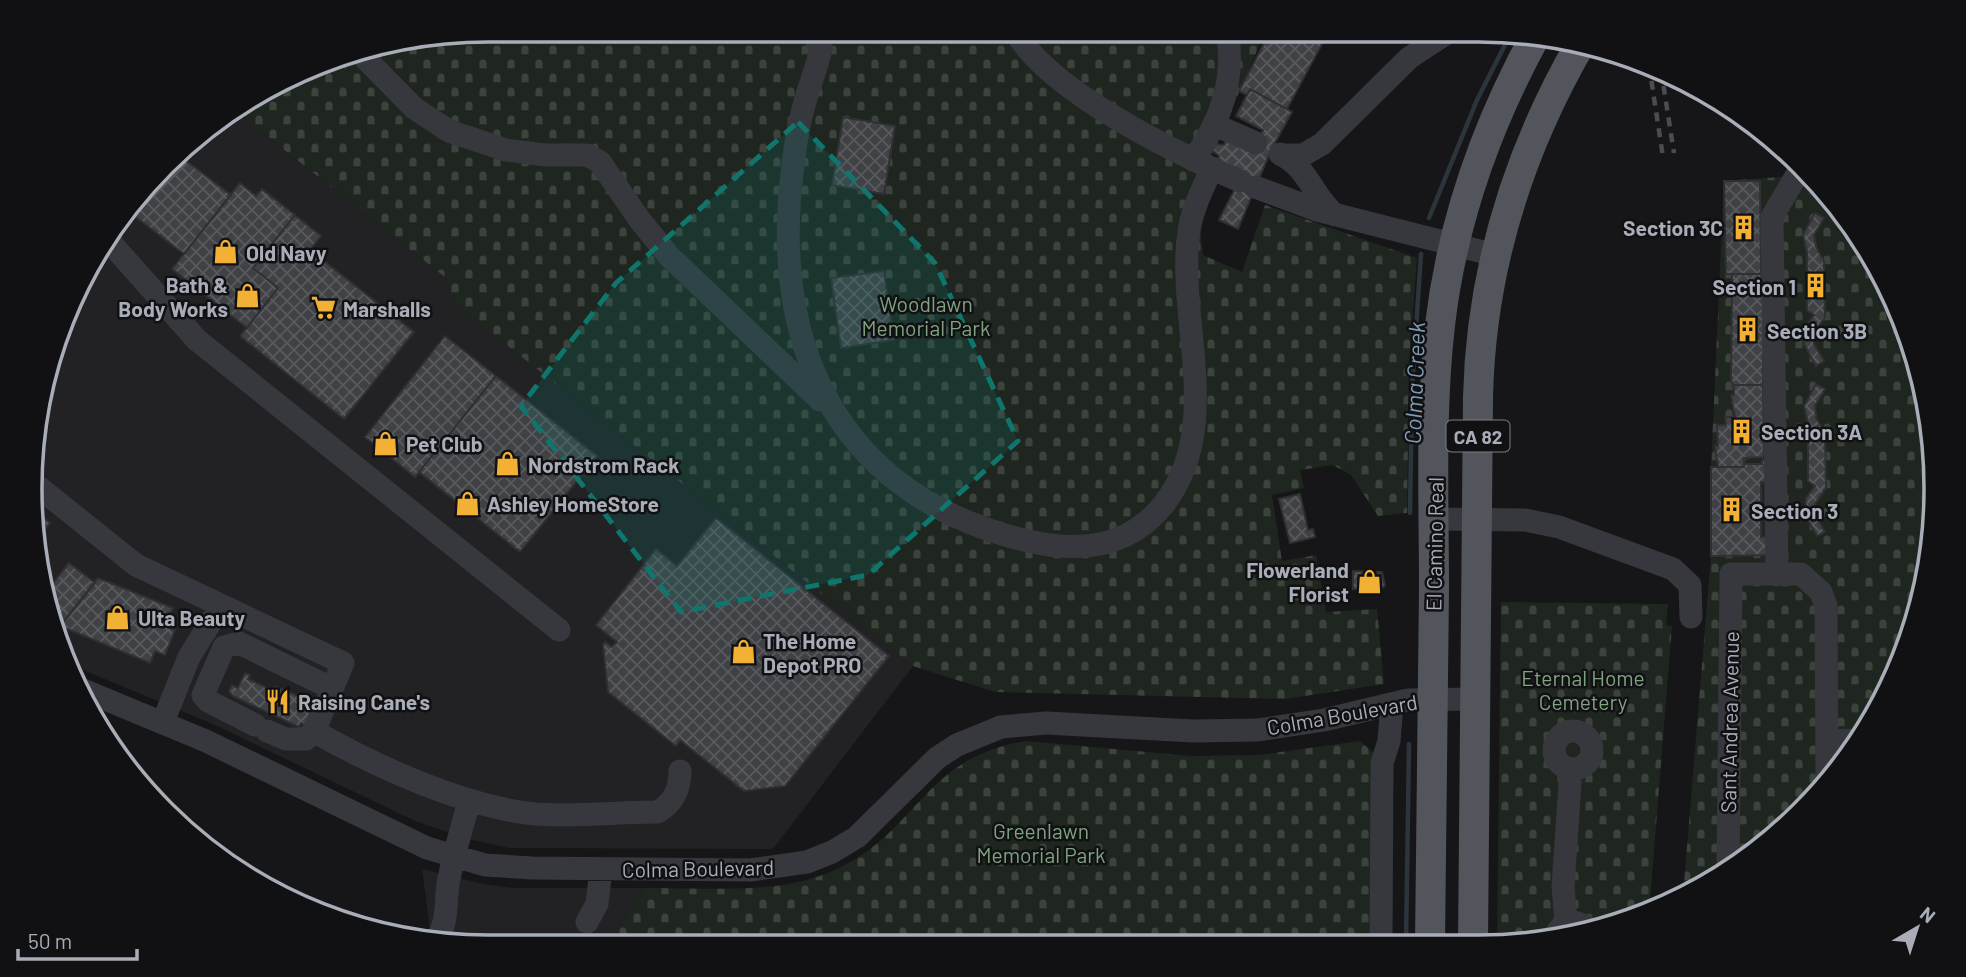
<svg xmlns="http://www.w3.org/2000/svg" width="1966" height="977" font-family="Barlow,sans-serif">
<defs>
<pattern id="cemetery-stones" width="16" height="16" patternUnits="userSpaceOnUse" patternTransform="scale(1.75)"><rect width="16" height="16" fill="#1e261f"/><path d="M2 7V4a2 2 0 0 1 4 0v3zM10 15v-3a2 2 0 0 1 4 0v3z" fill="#3c433d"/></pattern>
<pattern id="building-cross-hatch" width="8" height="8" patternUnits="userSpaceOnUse" patternTransform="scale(1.75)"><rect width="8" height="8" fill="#404145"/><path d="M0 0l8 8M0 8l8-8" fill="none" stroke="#595a5e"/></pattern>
</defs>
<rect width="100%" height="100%" fill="#161618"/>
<!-- built -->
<path fill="#222225" d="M235,111L446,278L457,305L913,666L773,849L509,848L468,839L415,821L215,725L69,664L34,548L39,399L91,259L209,125Z
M422,869L483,884L515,888H645L605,946H459L387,934L430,929Z"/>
<!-- cemetery -->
<path fill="url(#cemetery-stones)" d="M489,30H1266L1196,192L1203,255L1242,272L1265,205L1417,258L1409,363L1407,513L1378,516L1351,475L1333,465L1300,470L1304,488L1272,495L1282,561L1316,555L1326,612L1377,609L1384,684L1285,699L995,692L913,666L456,305L446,278L235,111L341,54Z
M1807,175C1849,208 1876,262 1898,310C1966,459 1936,635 1842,766C1830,784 1810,799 1794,815C1782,827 1770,842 1757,853C1735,869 1707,881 1683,895L1711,556V467L1724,181Z
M1501,602L1668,604L1666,625L1672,626L1649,913L1537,943H1497Z
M1027,741L1191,756L1259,755L1360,741L1378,757L1373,944L605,946L645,888C708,887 782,897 841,867C920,828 924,757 1027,741Z"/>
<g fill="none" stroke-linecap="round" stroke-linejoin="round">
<!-- stream -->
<path stroke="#2c353c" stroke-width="4.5" d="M1429,218L1477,100L1512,31
M1410,513L1412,388L1421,254
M1406,944L1409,744"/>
</g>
<!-- building -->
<path fill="url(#building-cross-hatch)" stroke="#303034" stroke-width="2" d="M1271,30L1329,31L1287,109L1250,89L1247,95L1239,91Z
M1250,89L1292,112L1271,150L1238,229L1219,220L1243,173L1217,161L1219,156L1212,150L1215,144L1224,145L1227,138L1252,152L1263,130L1236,116Z
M843,117L895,126L884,194L832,185Z
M181,157L231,195L184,254L132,214Z
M1724,181H1760L1761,274H1726Z
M240,183L256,196L262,189L295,215L253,268L278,288L247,328L172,269Z
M1815,213L1824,218L1814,235L1816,247L1824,261L1825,317L1814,333V344L1824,361L1816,366L1804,344L1805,327L1814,315L1807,310V252L1803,235Z
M295,215L321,236L310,250L414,332L344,419L240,336L278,288L253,268Z
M884,271L894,340L841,348L831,278Z
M1732,274H1761L1764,288L1763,385H1733L1731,380L1732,294H1729V285H1732Z
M445,336L496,376L415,477L365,437Z
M496,376L597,456L520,552L419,472Z
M1816,384L1825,389L1815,406L1816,418L1825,432L1826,488L1815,504V514L1825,532L1817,536L1805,515L1806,498L1815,486L1808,481V423L1804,406Z
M1734,385H1763L1764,457L1744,458V467H1718L1715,446H1718L1717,425H1726L1725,417H1735L1731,395H1734Z
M1762,460H1767V482H1761V505H1750V514H1761V537H1768V555L1711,556V467H1744V464H1762Z
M1300,494L1308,530L1313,529L1315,537L1290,543L1279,499Z
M35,511L50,523L34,544Z
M716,518L889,656L785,786L744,791L680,740L676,746L608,692L603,645L605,642L612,647L617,642L596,625L656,549L677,566Z
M69,563L95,583L58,629L47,591Z
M1353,571L1382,572L1385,585L1381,590L1353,589Z
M98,578L173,608L165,626L175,630L165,655L155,651L150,663L60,626Z
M245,673L250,675L248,679L274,691L276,687L316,703L305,725L301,723L299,727L233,696L229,691L232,685L238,688Z"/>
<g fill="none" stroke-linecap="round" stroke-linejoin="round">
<!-- minor -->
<path stroke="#37383d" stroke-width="23" d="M812,30L821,49C816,71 807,91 802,113C797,133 794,153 792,174C770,354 844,498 1028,541C1080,553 1129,548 1164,504C1225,425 1176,319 1189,231C1192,209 1203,188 1212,168
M1014,30C1050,92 1174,152 1240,181
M358,51L414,108L449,131L506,150L545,155H587L600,162L639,219L669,256L820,400
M1215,125L1256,143
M1280,154C1308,167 1312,195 1335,215
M1284,155H1303L1322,144L1409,58L1450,31
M1193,160C1221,121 1236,79 1227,30
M1255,187L1317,210L1495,255
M108,240L197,340L559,630
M36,485L136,565L343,663L314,731C374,766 465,807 535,814C575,817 618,812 658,812C674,802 680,789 680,771
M1434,519L1525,520L1559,527L1673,569L1690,585L1691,617
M1777,575L1772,217L1802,166
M76,687L206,741L427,848L485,865L532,868L751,870L807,862L832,852L857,837L937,758L957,745L1001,727L1046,723L1193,731L1258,730L1324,720L1408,700L1475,699
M163,722L189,657L212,620
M255,725L208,701L203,695L224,647L239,643L331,688
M1554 750a19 19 0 1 1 38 0a19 19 0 1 1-38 0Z
M267,731L286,739H306L314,731
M1828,741L1858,740
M1728,869L1731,574H1801L1821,592L1826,606L1827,782
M587,922L597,904L601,869
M1566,923L1563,886L1571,769
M1555,939C1559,921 1576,917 1589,930
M434,942C449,923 445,906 448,884C453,856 462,828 469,801
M1381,944L1382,763L1389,741L1392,704"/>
<!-- major -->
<path stroke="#53555c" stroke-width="30" d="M1430,944C1431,825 1433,707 1434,589C1434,502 1430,412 1440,325C1452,222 1486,126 1536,35
M1473,944L1478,397C1481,271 1518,152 1581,43"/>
<!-- rail -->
<path stroke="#4a4c52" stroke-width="4.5" stroke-dasharray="9 7" stroke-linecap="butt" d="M1649,65L1663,157
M1661,70L1674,153"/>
</g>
<!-- marked area -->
<path fill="#0f766e" fill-opacity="0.2" stroke="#0f766e" stroke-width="5" stroke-dasharray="14 9" stroke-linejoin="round" d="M798,122L935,263L1018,441L868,575L681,612L521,406L616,283Z"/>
<!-- icons -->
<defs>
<symbol id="building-bare" viewBox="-9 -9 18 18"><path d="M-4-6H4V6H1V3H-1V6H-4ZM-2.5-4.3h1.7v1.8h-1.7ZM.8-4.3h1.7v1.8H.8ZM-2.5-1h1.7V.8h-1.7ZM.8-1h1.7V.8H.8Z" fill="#f2b134" stroke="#111113" stroke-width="2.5" paint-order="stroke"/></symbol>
<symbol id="shop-bare" viewBox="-9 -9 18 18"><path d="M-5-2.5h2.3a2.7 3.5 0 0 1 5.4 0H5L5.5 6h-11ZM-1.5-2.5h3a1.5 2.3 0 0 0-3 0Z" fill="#f2b134" stroke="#111113" stroke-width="2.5" paint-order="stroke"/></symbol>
<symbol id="supermarket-bare" viewBox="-9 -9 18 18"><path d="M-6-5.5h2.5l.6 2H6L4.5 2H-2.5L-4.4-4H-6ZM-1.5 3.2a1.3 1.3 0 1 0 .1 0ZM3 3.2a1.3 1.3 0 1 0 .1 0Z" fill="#f2b134" stroke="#111113" stroke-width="2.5" paint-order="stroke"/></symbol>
<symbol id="restaurant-bare" viewBox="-9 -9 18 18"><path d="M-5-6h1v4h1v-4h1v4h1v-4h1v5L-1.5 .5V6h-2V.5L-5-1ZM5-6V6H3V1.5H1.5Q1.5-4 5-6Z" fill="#f2b134" stroke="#111113" stroke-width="2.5" paint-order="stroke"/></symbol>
</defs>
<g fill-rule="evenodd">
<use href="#building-bare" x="1726" y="210" width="35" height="35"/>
<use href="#shop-bare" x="208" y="234" width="35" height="35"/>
<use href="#building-bare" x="1798" y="268" width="35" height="35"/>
<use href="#shop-bare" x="230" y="278" width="35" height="35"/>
<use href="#supermarket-bare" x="306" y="290" width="35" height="35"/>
<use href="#building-bare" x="1730" y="312" width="35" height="35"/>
<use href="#building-bare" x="1724" y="414" width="35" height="35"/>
<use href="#shop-bare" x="368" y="426" width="35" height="35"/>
<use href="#shop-bare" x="490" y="446" width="35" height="35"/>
<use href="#shop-bare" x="450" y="486" width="35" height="35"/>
<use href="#building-bare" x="1714" y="492" width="35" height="35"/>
<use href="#shop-bare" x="1352" y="564" width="35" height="35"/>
<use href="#shop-bare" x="100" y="600" width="35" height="35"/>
<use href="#shop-bare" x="726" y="634" width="35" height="35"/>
<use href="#restaurant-bare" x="260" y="684" width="35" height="35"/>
</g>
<g text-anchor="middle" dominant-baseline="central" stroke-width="5" stroke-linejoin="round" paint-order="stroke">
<!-- shield labels -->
<rect fill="#111113" stroke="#7b7e86" stroke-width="2" x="1446.5" y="420.5" width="63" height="31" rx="5"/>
<g font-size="19" font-weight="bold" fill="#a8adb8">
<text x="1478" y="436">CA 82</text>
</g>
<!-- poi labels -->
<g font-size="21" font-weight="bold" fill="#a8adb8" stroke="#111113" text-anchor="start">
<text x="1723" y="227" text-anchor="end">Section 3C</text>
<text x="246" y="252">Old Navy</text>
<text x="228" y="284" text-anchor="end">Bath &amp;<tspan x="228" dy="24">Body Works</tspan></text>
<text x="1796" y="286" text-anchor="end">Section 1</text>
<text x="343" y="308">Marshalls</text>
<text x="1767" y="330">Section 3B</text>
<text x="1761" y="431">Section 3A</text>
<text x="406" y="443">Pet Club</text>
<text x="528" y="464">Nordstrom Rack</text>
<text x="487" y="503">Ashley HomeStore</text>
<text x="1751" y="510">Section 3</text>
<text x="1349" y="569" text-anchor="end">Flowerland<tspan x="1349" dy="24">Florist</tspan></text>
<text x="138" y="617">Ulta Beauty</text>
<text x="763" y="640">The Home<tspan x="763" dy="24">Depot PRO</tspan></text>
<text x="298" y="701">Raising Cane's</text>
</g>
<!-- park labels -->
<g font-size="21" fill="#7fa381" stroke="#111113">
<text x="926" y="303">Woodlawn<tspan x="926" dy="24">Memorial Park</tspan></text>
<text x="1583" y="677">Eternal Home<tspan x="1583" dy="24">Cemetery</tspan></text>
<text x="1041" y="830">Greenlawn<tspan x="1041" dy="24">Memorial Park</tspan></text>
</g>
<!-- street labels -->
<g font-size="21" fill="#a8adb8" stroke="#111113">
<text transform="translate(1434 544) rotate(-89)">El Camino Real</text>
<text transform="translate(1342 714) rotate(-10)">Colma Boulevard</text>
<text transform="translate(1729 722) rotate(-89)">Sant Andrea Avenue</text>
<text transform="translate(698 868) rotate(-1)">Colma Boulevard</text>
</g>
<!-- water labels -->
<g font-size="23" font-style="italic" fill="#7f9bb3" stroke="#111113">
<text transform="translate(1414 383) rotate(-88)">Colma Creek</text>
</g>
</g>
<!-- crop -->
<path d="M0 0H1966V977H0ZM488 42H1478A446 446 0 0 1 1924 488V489A446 446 0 0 1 1478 935H488A446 446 0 0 1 42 489V488A446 446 0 0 1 488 42Z" fill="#111113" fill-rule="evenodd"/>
<path fill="none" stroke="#a8adb8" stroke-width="3.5" d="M488 42H1478A446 446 0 0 1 1924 488V489A446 446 0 0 1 1478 935H488A446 446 0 0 1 42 489V488A446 446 0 0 1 488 42Z"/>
<!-- north arrow -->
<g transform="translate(1917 928) rotate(39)" stroke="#111113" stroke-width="5" paint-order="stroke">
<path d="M0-5L12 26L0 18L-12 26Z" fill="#a8adb8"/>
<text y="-10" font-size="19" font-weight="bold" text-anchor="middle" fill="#a8adb8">N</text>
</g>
<!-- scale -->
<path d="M18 949v10h119v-10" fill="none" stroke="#a8adb8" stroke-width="3.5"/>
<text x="28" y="949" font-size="21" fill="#a8adb8" stroke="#111113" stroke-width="5" paint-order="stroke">50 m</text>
</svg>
